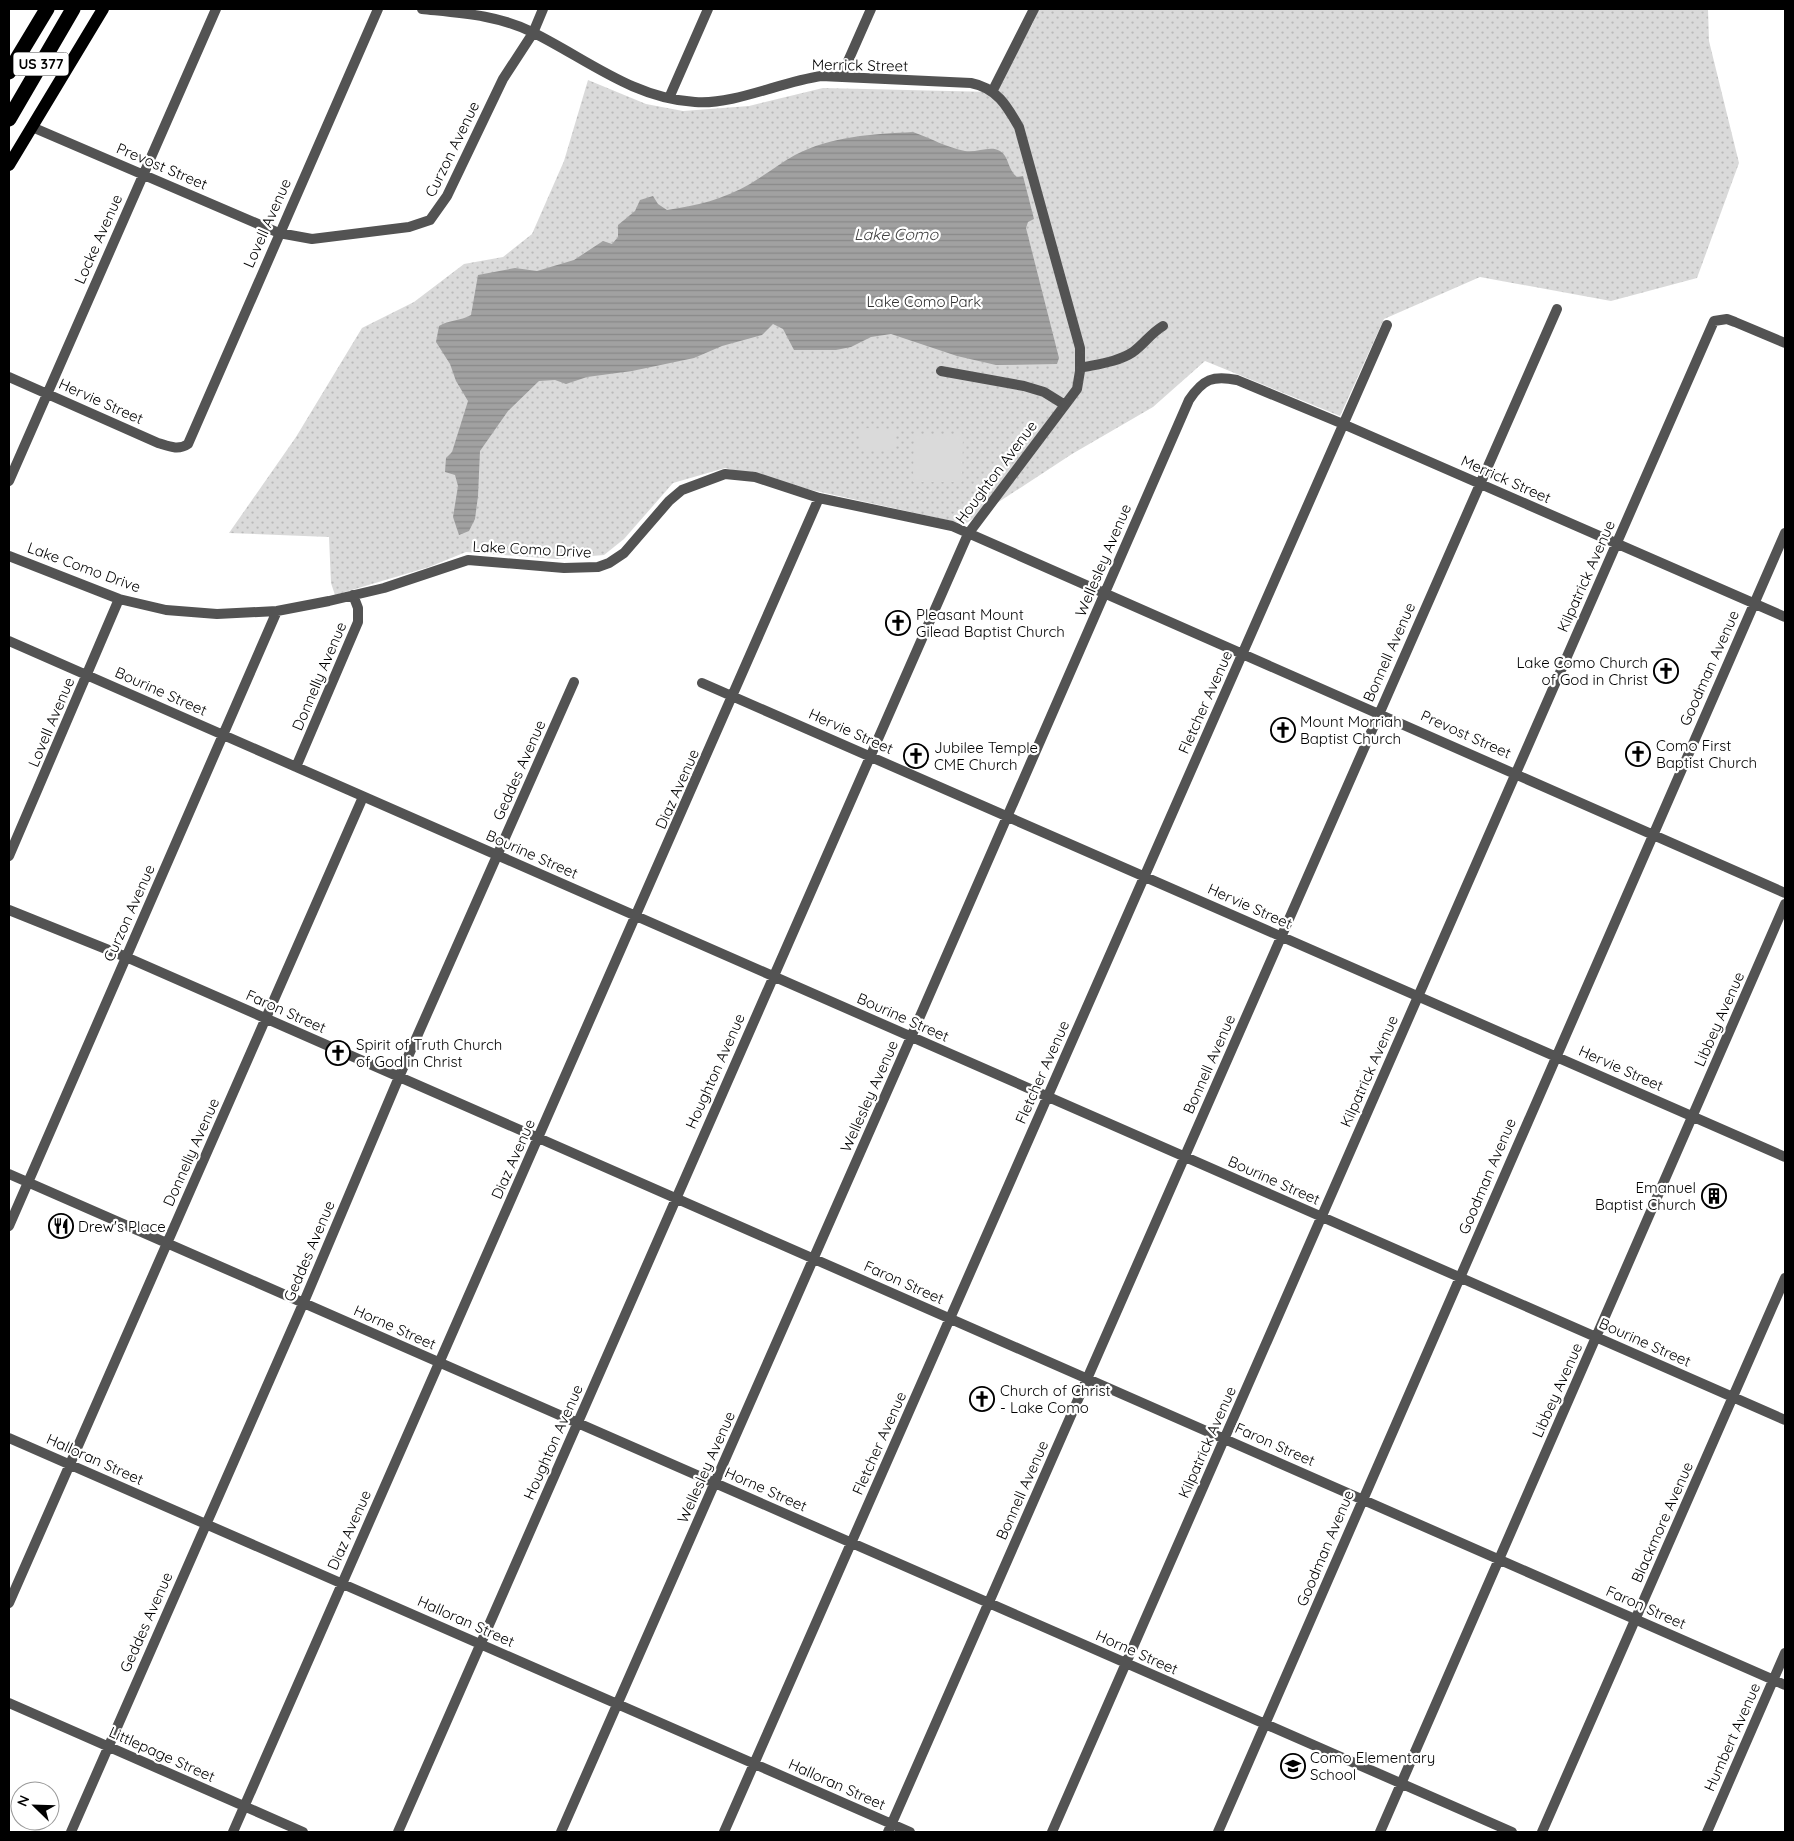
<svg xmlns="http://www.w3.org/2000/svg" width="1794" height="1841" font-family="Quicksand,sans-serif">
<defs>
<pattern id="park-dots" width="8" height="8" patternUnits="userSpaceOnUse" patternTransform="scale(1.25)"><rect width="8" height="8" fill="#dadada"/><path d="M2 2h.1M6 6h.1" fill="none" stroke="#b9b9b9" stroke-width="1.8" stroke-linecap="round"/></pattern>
<pattern id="water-rules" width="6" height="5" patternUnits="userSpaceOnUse" patternTransform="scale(1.25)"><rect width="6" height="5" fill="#a1a1a1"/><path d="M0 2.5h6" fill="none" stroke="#898989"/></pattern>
</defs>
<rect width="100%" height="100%" fill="#fff"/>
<!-- park -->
<path fill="url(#park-dots)" d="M1039,9H1708L1709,41L1739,163L1697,278L1611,301L1480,277L1384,319L1340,416L1205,361L1153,407L1072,454L965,524L807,489L725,468L673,483L624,539L604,555L556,559L466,552L429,567L335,595L331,583L329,537L229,533L296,437L362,328L414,302L464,264L503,257L532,234L564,161L588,80L646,104L683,111L749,106L823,88L992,92L1032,25Z"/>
<!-- garden -->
<path fill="#dadada" d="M859,428L894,429V451L859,450Z
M914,435H963L962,482H913Z"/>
<!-- water -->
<path fill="url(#water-rules)" d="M913,132C930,138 948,148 965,151C977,153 990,145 1000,151C1009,156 1008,171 1017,177L1023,176L1034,219L1028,222L1026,228L1059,358L1057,364L996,365L957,356L891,334L871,337L851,347L836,350H794L783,329L773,324L762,335L722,346L694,358L632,371L587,377L566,384L555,380L539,381L508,411L480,451L478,496L475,519L469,531L459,535L453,517L458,486L455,475L445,472L446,458L452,452L468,401L456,381L450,364L436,342L439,326C449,320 460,321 471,315L478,275L515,268L537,271L574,260L603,241L612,244L618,237V225L635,211L640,200L653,196L658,204L667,210C696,206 724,199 750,184C765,175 779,164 795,155C831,136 873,134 913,132Z"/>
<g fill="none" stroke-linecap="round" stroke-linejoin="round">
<!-- minor -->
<path stroke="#535353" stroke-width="10" d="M841,77L871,9
M992,92L1034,9
M669,98L708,9
M32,127L279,233L312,239L409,227L430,220L447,196L503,79L533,33L543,9
M1080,368C1098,364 1118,362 1133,352C1144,344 1151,333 1163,326
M941,371L1024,386L1044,392L1065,405
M9,377L158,443C168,446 178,451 188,444L378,9
M9,481L216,9
M9,556L119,599L166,610L217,614L277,611L329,601L384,588L468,560L564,568L598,567L609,563L624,553L669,501L682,490L725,474L755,477L819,498L952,526L1785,893
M9,641L1785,1420
M702,683L1785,1157
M296,767L358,622V608L353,595
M9,856L119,599
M9,910L126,957L1785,1685
M9,1174L1512,1832
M9,1226L277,611
M9,1438L910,1832
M9,1603L363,797
M9,1703L303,1832
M71,1832L306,1297L399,1077L574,682
M233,1832L819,498
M398,1832L968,534L1077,389L1080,371V348L1019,127C1007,106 997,88 971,83L821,76C780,82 734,105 695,102C634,99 585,58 532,32C498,15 460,13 422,9
M561,1832L911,1037L1189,400C1203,379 1213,375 1237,380L1343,424L1785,617
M724,1832L1387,325
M888,1832L1557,309
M1052,1832L1714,321L1727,319L1735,322L1785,343
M1218,1832L1785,533
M1380,1832L1785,904
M1542,1832L1785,1278
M1707,1832L1785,1653"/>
<!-- major -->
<path stroke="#000" stroke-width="12" d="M9,165L103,9"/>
<!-- highway -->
<path stroke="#000" stroke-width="15" d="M9,72L47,9
M9,119L73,9"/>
</g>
<!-- icons -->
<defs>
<symbol id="church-ring" viewBox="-11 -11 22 22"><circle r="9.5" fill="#fff" stroke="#000" stroke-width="1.5"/><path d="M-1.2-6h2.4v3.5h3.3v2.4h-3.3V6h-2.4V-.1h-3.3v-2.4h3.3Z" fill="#000"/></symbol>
<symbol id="building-ring" viewBox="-11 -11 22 22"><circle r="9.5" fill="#fff" stroke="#000" stroke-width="1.5"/><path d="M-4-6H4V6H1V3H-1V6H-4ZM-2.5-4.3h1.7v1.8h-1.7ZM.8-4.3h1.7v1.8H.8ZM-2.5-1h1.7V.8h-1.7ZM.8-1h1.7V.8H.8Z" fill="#000"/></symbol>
<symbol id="restaurant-ring" viewBox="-11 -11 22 22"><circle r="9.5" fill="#fff" stroke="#000" stroke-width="1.5"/><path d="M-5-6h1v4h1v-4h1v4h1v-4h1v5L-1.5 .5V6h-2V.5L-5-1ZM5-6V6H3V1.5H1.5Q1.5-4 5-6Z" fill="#000"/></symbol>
<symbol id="school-ring" viewBox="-11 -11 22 22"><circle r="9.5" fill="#fff" stroke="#000" stroke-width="1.5"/><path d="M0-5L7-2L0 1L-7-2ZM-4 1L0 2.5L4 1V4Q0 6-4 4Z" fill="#000"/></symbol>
</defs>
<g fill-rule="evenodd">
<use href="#church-ring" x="884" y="609" width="28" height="28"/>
<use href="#church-ring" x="1652" y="657" width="28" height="28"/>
<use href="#church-ring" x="1269" y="716" width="28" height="28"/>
<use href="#church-ring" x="1624" y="740" width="28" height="28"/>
<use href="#church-ring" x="902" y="742" width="28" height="28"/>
<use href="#church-ring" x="324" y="1039" width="28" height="28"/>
<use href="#building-ring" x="1700" y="1182" width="28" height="28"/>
<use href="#restaurant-ring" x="47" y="1212" width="28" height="28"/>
<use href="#church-ring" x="968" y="1385" width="28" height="28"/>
<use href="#school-ring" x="1279" y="1752" width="28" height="28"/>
</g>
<g text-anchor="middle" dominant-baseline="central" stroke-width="4.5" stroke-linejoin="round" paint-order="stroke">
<!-- shield labels -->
<rect fill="#fff" stroke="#4c4c4c" stroke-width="1" x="13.5" y="52.5" width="55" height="23" rx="4"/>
<g font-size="14" font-weight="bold" fill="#000">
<text x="41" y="64">US 377</text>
</g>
<!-- street labels -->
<g font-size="15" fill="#000" stroke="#fff">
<text transform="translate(860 65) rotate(1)">Merrick Street</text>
<text transform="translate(452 149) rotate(-64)">Curzon Avenue</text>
<text transform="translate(162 166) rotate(23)">Prevost Street</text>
<text transform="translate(267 223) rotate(-66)">Lovell Avenue</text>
<text transform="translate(98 239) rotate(-66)">Locke Avenue</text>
<text transform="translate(101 401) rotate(24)">Hervie Street</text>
<text transform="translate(996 472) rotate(-53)">Houghton Avenue</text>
<text transform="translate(1506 479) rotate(24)">Merrick Street</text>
<text transform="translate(532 549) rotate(3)">Lake Como Drive</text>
<text transform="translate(1103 560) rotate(-67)">Wellesley Avenue</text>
<text transform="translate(84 567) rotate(20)">Lake Como Drive</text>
<text transform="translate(1586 576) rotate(-66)">Kilpatrick Avenue</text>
<text transform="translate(1389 652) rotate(-66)">Bonnell Avenue</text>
<text transform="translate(1709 668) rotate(-66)">Goodman Avenue</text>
<text transform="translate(319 676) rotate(-67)">Donnelly Avenue</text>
<text transform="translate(161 691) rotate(24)">Bourine Street</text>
<text transform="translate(1205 702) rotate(-66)">Fletcher Avenue</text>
<text transform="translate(51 722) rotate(-67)">Lovell Avenue</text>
<text transform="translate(851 731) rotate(24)">Hervie Street</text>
<text transform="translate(1466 734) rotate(24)">Prevost Street</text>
<text transform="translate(519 770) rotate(-66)">Geddes Avenue</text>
<text transform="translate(677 789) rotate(-66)">Diaz Avenue</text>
<text transform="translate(532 854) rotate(24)">Bourine Street</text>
<text transform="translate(1250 906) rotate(24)">Hervie Street</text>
<text transform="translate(129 913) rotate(-66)">Curzon Avenue</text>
<text transform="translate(286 1011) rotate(24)">Faron Street</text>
<text transform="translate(903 1017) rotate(24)">Bourine Street</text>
<text transform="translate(1719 1019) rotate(-66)">Libbey Avenue</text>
<text transform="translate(1209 1064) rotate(-66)">Bonnell Avenue</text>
<text transform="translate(1621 1068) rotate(24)">Hervie Street</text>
<text transform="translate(715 1071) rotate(-66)">Houghton Avenue</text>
<text transform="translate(1369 1071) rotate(-66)">Kilpatrick Avenue</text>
<text transform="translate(1042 1072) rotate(-66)">Fletcher Avenue</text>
<text transform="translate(869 1096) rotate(-66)">Wellesley Avenue</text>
<text transform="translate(191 1152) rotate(-66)">Donnelly Avenue</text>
<text transform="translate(513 1159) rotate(-66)">Diaz Avenue</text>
<text transform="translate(1487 1176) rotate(-67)">Goodman Avenue</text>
<text transform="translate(1274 1180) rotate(24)">Bourine Street</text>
<text transform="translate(309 1251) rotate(-67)">Geddes Avenue</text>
<text transform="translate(904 1282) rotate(24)">Faron Street</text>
<text transform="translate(395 1327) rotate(24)">Horne Street</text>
<text transform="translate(1645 1342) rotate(24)">Bourine Street</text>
<text transform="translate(1557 1390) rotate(-66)">Libbey Avenue</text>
<text transform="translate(553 1442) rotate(-66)">Houghton Avenue</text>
<text transform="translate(1207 1442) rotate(-66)">Kilpatrick Avenue</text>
<text transform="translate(879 1443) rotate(-66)">Fletcher Avenue</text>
<text transform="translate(1275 1444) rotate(24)">Faron Street</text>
<text transform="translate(95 1459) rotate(24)">Halloran Street</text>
<text transform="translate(706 1467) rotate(-66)">Wellesley Avenue</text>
<text transform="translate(766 1489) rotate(24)">Horne Street</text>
<text transform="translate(1022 1490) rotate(-66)">Bonnell Avenue</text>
<text transform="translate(1662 1522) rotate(-66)">Blackmore Avenue</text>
<text transform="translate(349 1530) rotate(-66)">Diaz Avenue</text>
<text transform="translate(1325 1548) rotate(-67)">Goodman Avenue</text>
<text transform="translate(1646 1607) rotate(24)">Faron Street</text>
<text transform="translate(466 1621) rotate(24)">Halloran Street</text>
<text transform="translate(146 1622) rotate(-66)">Geddes Avenue</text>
<text transform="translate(1137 1652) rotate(24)">Horne Street</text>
<text transform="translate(1732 1737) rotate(-66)">Humbert Avenue</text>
<text transform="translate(162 1754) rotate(24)">Littlepage Street</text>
<text transform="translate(837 1784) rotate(24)">Halloran Street</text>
</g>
<!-- park labels -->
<g font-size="15" fill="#313131" stroke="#fff">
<text x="924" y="301">Lake Como Park</text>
</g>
<!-- poi labels -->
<g font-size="15" fill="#000" stroke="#fff" text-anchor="start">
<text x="916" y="614">Pleasant Mount<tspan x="916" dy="17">Gilead Baptist Church</tspan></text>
<text x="1648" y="662" text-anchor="end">Lake Como Church<tspan x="1648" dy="17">of God in Christ</tspan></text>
<text x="1300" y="721">Mount Morriah<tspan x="1300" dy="17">Baptist Church</tspan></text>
<text x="1656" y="745">Como First<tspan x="1656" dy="17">Baptist Church</tspan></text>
<text x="934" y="747">Jubilee Temple<tspan x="934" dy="17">CME Church</tspan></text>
<text x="356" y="1044">Spirit of Truth Church<tspan x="356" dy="17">of God in Christ</tspan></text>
<text x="1696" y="1187" text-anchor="end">Emanuel<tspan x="1696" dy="17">Baptist Church</tspan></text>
<text x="78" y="1226">Drew's Place</text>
<text x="1000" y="1390">Church of Christ<tspan x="1000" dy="17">- Lake Como</tspan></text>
<text x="1310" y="1757">Como Elementary<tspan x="1310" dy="17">School</tspan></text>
</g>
<!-- water labels -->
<g font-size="16" font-style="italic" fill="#424242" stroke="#fff">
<text x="896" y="234">Lake Como</text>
</g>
</g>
<!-- border -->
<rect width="1794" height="1841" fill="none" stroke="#000000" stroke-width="20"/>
<!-- north arrow -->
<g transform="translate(35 1806) rotate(293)"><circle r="24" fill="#ffffff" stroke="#999999"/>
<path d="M0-4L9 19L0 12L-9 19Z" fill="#000000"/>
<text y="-8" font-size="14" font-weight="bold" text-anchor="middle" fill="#000000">N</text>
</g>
</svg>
